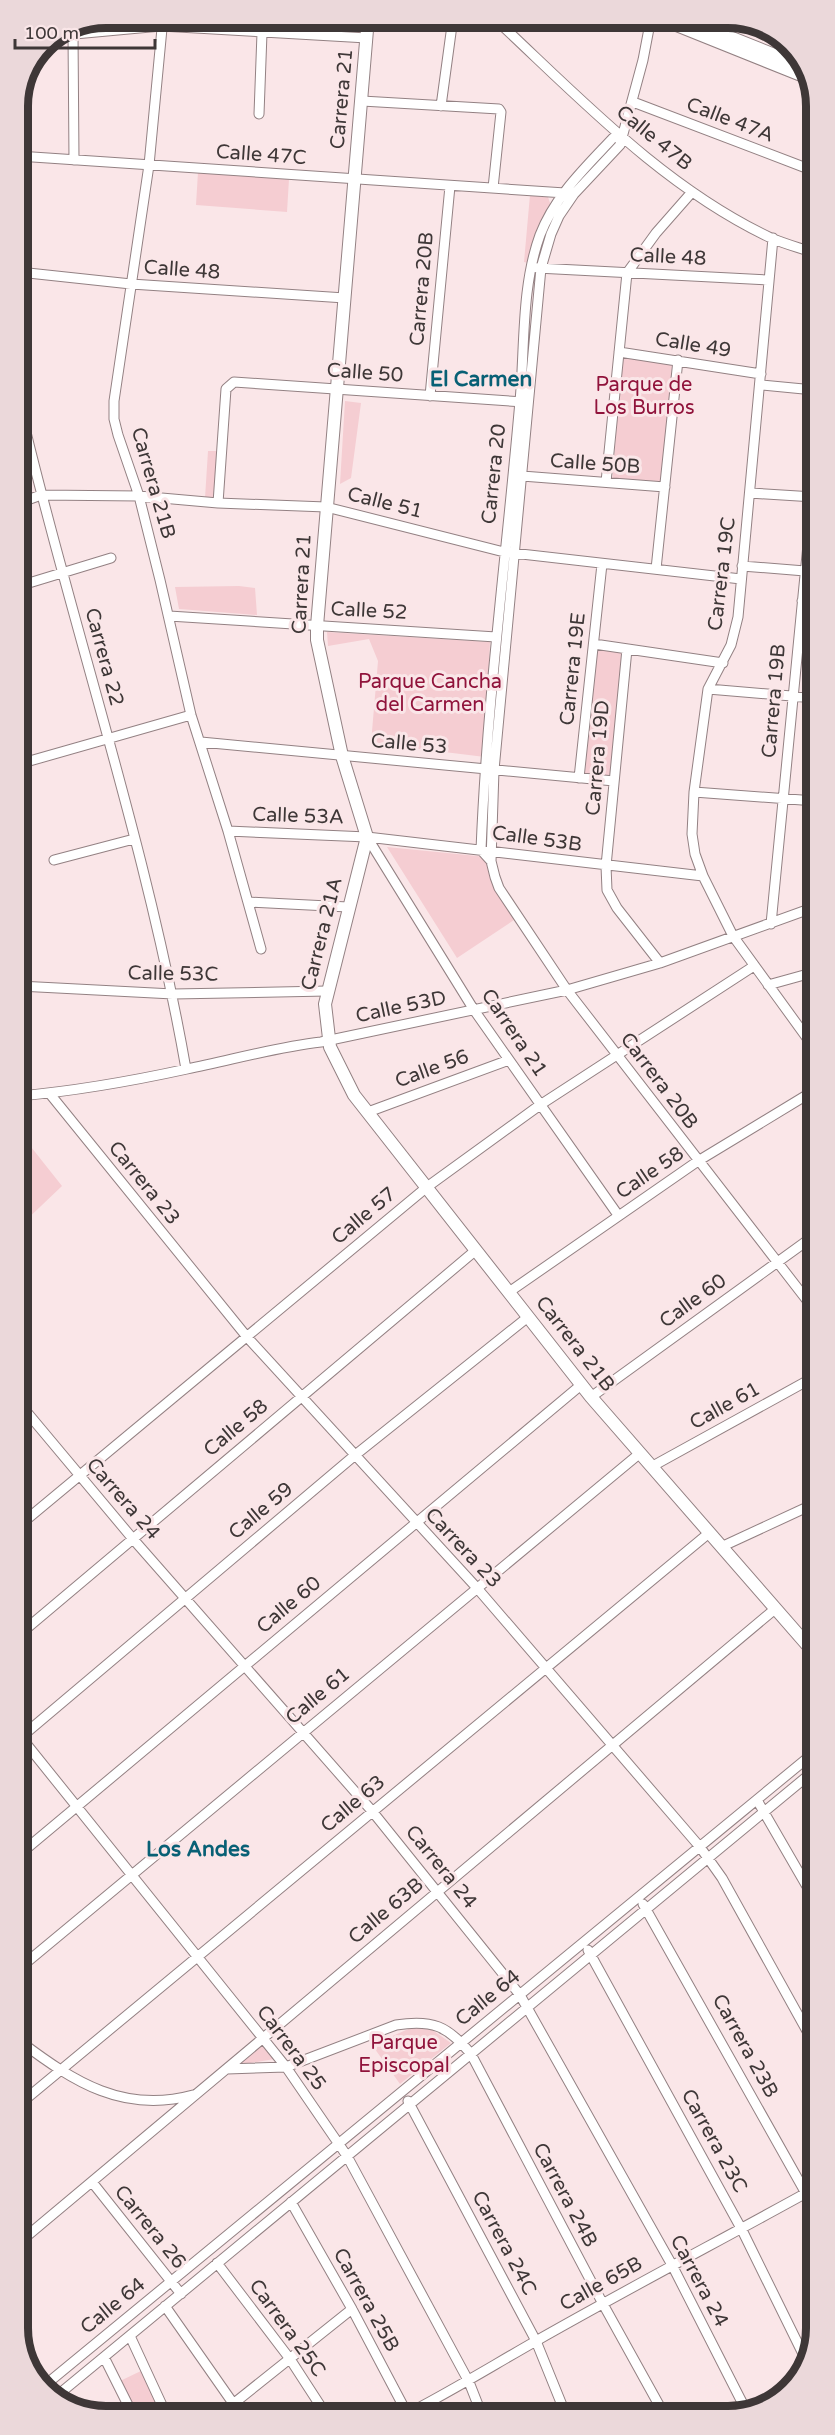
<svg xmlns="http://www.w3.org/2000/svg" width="835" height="2435" font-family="'Varela Round',sans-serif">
<rect width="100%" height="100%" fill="#fae6e8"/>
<!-- green -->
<path fill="#f5cdd2" d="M198,172L289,179L287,212L196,205Z
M530,195L548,197L551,206L535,235L528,263L524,262Z
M622,357L672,365L661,490L612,485Z
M345,401L361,403L351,478L340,484Z
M208,451H218L215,499L205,498Z
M239,586L255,588L257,615L179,609L175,587Z
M327,632L490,642L485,757L371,743L378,661L369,639L328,646Z
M597,650L622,652L610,777L585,773Z
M387,847L487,857L490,877L514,920L457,958Z
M20,1133L62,1186L20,1226Z
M413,2027L431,2029L451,2043L400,2084L372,2045Z
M263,2042L274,2059L239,2065Z
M143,2370L160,2407L142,2417H137L120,2381Z"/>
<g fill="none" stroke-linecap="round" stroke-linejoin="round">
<defs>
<path id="minor" d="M163,18L149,165L114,401V419L118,435L139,496L160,580L191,715L228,831L261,949
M494,18C580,98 663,187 771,238C785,244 800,248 814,253
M651,18L643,60L620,145L574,194L559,216L551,234L541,268L494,770L491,861L495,877L499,888L567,990L816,1312
M73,34L74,160
M64,35L161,26L367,38
M362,101L499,109L501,112L493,188
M633,102L814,171
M441,106L453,18
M259,114L262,33
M18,156L565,193
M773,238L738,617L731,645L708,689L694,792L692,834L695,854L703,876L733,936L815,1049
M18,251L22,271V408L25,428C77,642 148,852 186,1069
M537,268L768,280
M19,272L131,284L345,298
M619,352L761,374
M761,385L814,390
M430,396L450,186
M522,476L665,487
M606,482L627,273L656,233L692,192
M750,493L814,497
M19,503L41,495L139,496L218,503L326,507L504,552L741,579
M218,503L226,389L234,382L524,402
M742,566L805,571
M656,569L678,360
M19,586L111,558
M802,601L815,602
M169,616L496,637
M594,644L723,663
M627,649L606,866L607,890L617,908L660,963
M708,689L815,698
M201,742L614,781
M19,764L191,715
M579,778L602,564
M694,792L815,801
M228,831L367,837L703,876
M367,837L474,1010L618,1215
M54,860L134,839
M491,861L481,850C487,699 507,551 520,401C525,347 521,287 540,235C555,196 585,168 613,138L622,137
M248,902L348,907
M771,924L814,483
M768,985L815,972
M19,986L173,994L327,991
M19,1072L21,1096
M50,1094L247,1337L477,1588L700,1847L722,1878L817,2049
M19,1096C75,1091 132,1081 187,1069C232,1060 276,1047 321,1042L567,990L660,963L815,907
M368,1112L509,1060
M509,1292L698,1161L815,1090
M591,1397L815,1235
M20,1404L133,1539L372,1811L520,1995L672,2265L748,2414
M651,1467L816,1376
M20,1525L427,1187L540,1105L754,966
M721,1547L816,1503
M20,1634L476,1250
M20,1736L286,2067L347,2156L469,2382L482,2415
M20,1738L354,1456L528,1317
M757,1800L816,1902
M20,1854L581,1385
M643,1904L817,2213
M588,1950L742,2230L806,2360
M21,1967L639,1454
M21,2042C74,2082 124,2114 193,2095
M227,2069L286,2067L396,2025C432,2019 448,2026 471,2054L603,2304L664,2414
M408,2101L536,2341L566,2415
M21,2103L709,1533
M92,2182L181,2294
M291,2202L352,2309L408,2415
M21,2241L775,1609
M217,2263L290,2359L327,2416
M165,2306L242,2416
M130,2336L167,2416
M104,2357L134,2417
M44,2386L816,1751
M53,2399L816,1769
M405,2415C450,2392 492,2366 536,2341C629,2288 723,2239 817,2187
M218,2416L352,2309"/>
<path id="major" d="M368,18L317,626V640L342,756L367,837L325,1004L330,1047L354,1095L591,1397L816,1655
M659,18L811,79
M682,18L792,62"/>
</defs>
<!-- minor casing -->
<use href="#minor" stroke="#938183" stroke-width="11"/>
<!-- major casing -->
<use href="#major" stroke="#938183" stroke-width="14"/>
<!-- minor -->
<use href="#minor" stroke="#fff" stroke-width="9"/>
<!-- major -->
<use href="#major" stroke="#fff" stroke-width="12"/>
</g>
<g text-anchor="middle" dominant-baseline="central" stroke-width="6" stroke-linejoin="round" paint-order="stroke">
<!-- street labels -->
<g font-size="20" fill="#3e3737" stroke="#fae6e8">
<text transform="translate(342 99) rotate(-85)">Carrera 21</text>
<text transform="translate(730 120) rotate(21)">Calle 47A</text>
<text transform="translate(654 138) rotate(39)">Calle 47B</text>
<text transform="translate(261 155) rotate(4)">Calle 47C</text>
<text transform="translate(668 257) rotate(3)">Calle 48</text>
<text transform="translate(182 270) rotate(4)">Calle 48</text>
<text transform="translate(422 289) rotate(-85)">Carrera 20B</text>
<text transform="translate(693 345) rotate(9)">Calle 49</text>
<text transform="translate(365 373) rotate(4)">Calle 50</text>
<text transform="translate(595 464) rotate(4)">Calle 50B</text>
<text transform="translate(494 474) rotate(-84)">Carrera 20</text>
<text transform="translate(153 483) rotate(74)">Carrera 21B</text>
<text transform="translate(385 503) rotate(14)">Calle 51</text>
<text transform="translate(722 574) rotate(-83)">Carrera 19C</text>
<text transform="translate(302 584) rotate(-87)">Carrera 21</text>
<text transform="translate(369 611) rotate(3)">Calle 52</text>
<text transform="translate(104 657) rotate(75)">Carrera 22</text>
<text transform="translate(573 669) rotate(-84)">Carrera 19E</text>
<text transform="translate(774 701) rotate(-85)">Carrera 19B</text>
<text transform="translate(409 744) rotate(5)">Calle 53</text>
<text transform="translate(598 758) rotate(-85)">Carrera 19D</text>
<text transform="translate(298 816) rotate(2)">Calle 53A</text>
<text transform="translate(537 839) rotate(8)">Calle 53B</text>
<text transform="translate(322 934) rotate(-76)">Carrera 21A</text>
<text transform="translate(173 974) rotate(1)">Calle 53C</text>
<text transform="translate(401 1007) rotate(-12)">Calle 53D</text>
<text transform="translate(514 1033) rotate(56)">Carrera 21</text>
<text transform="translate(432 1069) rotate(-20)">Calle 56</text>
<text transform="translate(659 1081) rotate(53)">Carrera 20B</text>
<text transform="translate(650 1173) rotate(-34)">Calle 58</text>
<text transform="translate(144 1183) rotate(51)">Carrera 23</text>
<text transform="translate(364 1216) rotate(-40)">Calle 57</text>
<text transform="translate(693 1301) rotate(-36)">Calle 60</text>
<text transform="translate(575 1344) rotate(52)">Carrera 21B</text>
<text transform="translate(725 1406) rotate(-29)">Calle 61</text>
<text transform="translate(236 1428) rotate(-40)">Calle 58</text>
<text transform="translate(123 1499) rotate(49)">Carrera 24</text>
<text transform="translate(261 1511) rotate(-40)">Calle 59</text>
<text transform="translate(463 1548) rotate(47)">Carrera 23</text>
<text transform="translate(289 1605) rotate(-40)">Calle 60</text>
<text transform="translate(318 1696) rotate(-40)">Calle 61</text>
<text transform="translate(353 1804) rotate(-40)">Calle 63</text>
<text transform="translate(441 1867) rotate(51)">Carrera 24</text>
<text transform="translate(386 1911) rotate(-40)">Calle 63B</text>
<text transform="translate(488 1998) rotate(-39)">Calle 64</text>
<text transform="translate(745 2046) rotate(61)">Carrera 23B</text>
<text transform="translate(291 2048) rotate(53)">Carrera 25</text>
<text transform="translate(714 2141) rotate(61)">Carrera 23C</text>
<text transform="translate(565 2195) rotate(62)">Carrera 24B</text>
<text transform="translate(150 2227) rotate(51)">Carrera 26</text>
<text transform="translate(504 2243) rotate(62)">Carrera 24C</text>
<text transform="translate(699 2281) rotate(62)">Carrera 24</text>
<text transform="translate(601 2284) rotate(-29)">Calle 65B</text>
<text transform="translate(366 2300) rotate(61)">Carrera 25B</text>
<text transform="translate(113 2306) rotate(-39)">Calle 64</text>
<text transform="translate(287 2328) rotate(54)">Carrera 25C</text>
</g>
<!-- park labels -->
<g font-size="20" fill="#90133b" stroke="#fae6e8">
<text x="644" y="385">Parque de<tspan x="644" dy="23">Los Burros</tspan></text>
<text x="430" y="682">Parque Cancha<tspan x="430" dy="23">del Carmen</tspan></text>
<text x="404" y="2043">Parque<tspan x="404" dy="23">Episcopal</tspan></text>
</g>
<!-- neighbourhood labels -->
<g font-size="21" font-weight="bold" fill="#086075" stroke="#fae6e8">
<text x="481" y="379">El Carmen</text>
<text x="198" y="1849">Los Andes</text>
</g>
</g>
<!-- crop -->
<path d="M0 0H835V2435H0ZM106 28H728A78 78 0 0 1 806 106V2328A78 78 0 0 1 728 2406H106A78 78 0 0 1 28 2328V106A78 78 0 0 1 106 28Z" fill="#ebd8da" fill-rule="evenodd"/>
<path fill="none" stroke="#3e3737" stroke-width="8" d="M106 28H728A78 78 0 0 1 806 106V2328A78 78 0 0 1 728 2406H106A78 78 0 0 1 28 2328V106A78 78 0 0 1 106 28Z"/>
<!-- scale -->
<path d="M15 39v9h140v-9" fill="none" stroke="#3e3737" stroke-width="3"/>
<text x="24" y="39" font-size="18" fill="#3e3737" stroke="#fae6e8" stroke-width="4.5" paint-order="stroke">100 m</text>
</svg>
